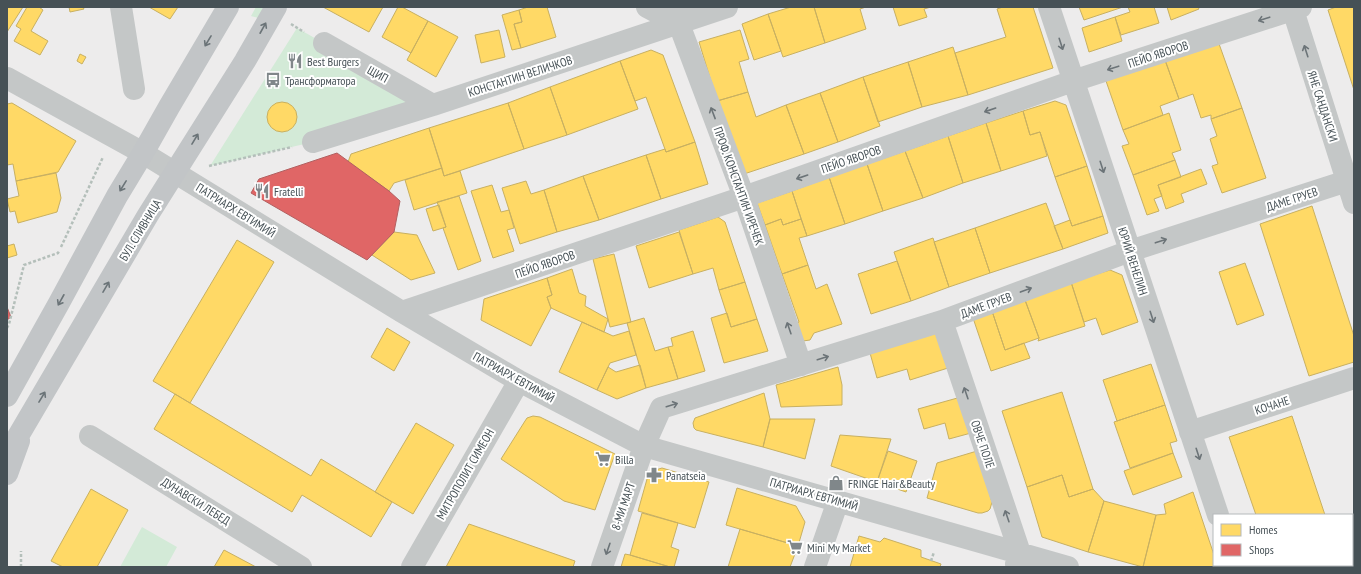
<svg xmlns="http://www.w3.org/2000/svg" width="1361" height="574" font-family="'PT Sans Narrow',sans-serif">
<rect width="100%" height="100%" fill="#edecec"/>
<!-- green -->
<path fill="#d3ead7" d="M256,7H265L258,18L251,16Z
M297,28L433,105L313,142L210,166Z
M142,527L177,547L166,567H120Z"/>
<!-- homes -->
<path fill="#ffd966" stroke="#c8b061" d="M7,7H23L7,32Z
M27,7H39L43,10L31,31L48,41L40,55L14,41L21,29L16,26Z
M69,7H83L84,9L70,12Z
M149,7H178L170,19Z
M323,7H383L369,32Z
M398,7H402L428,21L411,53L382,37Z
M528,7H547L556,37L521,48L514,24L522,22L519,10Z
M791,7H814L825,43L783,57L768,14Z
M814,7H866L860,9L866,29L825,43Z
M893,7H931L924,9L927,17L899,26Z
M1003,7H1033L1053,68L968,95L955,53L1006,37L997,9Z
M1079,7H1123L1084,20Z
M1128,7H1154L1159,23L1121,35L1115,17L1130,12Z
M1167,7H1198L1199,9L1171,20Z
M1336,7H1354V90L1328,10Z
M519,10L522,22L514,24L521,48L512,50L502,15Z
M768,14L781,51L754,60L742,24Z
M1115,17L1122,41L1089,52L1082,28Z
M428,21L458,37L436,77L407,60Z
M499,30L505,57L481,63L475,35Z
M740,30L749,59L739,62L748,92L717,101L699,42Z
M1218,41L1242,108L1211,119V115L1201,118L1193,94L1179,99L1165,60Z
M953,47L968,95L922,107L908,62Z
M651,50L663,55L695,142L666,152L646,97L635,101L620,61Z
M80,54L86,57L82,64L77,61Z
M1165,60L1179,99L1160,106L1163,115L1123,130L1106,81Z
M620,61L638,109L567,135L550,87Z
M908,62L922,107L878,122L863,77Z
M863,77L880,126L838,142L820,93Z
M550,87L567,135L524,149L508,103Z
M748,92L756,117L786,105L804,154L741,175L717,101Z
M820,93L838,142L804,154L786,105Z
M1055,101L1066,105L1087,166L1055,177L1040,132L1030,135L1023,111Z
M267 117a15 15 0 1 1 30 0a15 15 0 1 1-30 0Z
M12,103L76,141L58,172L16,181L13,164L7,165V104Z
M508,103L524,149L444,176L429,128Z
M1242,108L1266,178L1222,193L1212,166L1218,164L1210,139L1217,136L1211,119Z
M1023,111L1030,135L1040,132L1047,156L1001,171L986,123Z
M1169,113L1181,150L1172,153L1175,160L1133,175L1122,146L1129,144L1123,130Z
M986,123L1001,171L963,183L948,136Z
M429,128L442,168L394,183L389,191L348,162L351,154Z
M948,136L963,183L923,198L905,151Z
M695,142L708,184L661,199L646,155L665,149L666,152Z
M905,151L923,198L883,211L867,164Z
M646,155L661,199L599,220L583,176Z
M1175,160L1181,177L1158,185L1162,196L1154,199L1159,211L1147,215L1133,175Z
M867,164L883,211L845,224L829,177Z
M1087,166L1103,216L1072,226L1055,177Z
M442,168L444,176L460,171L467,193L414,210L405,180Z
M1201,169L1207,184L1181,194L1184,202L1166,209L1158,185Z
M56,173L61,198L57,212L18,223L15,211L10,212L7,199L19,196L16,181Z
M583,176L599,220L557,232L544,190Z
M829,177L845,224L807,236L792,191Z
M526,181L531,194L544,190L557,232L520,244L502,188Z
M492,185L501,212L509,210L514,228L507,230L514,251L493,258L471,191Z
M792,191L801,219L783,225L781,219L765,225L757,203Z
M459,196L481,261L458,270L443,228L446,227L437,202Z
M1046,203L1063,249L990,273L975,228Z
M439,205L446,227L433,231L426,209Z
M1312,206L1354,336V362L1309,376L1260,224Z
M1103,216L1108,233L1063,249L1054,226L1070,220L1072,226Z
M718,217L725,222L745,282L719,290L713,268L693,274L679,230Z
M781,219L783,225L801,219L807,236L799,238L808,265L782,274L765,225Z
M975,228L990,273L949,287L934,242Z
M394,232L417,235L435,273L411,280L372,255Z
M679,232L693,274L649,288L636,246Z
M933,238L949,287L911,301L894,252Z
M237,240L274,262L190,403L153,381Z
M14,244L17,255L7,258V246Z
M614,254L631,322L610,327L593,259Z
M897,261L911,301L871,314L858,274Z
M1245,263L1264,315L1237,325L1219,272Z
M808,265L816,289L827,284L842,324L814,333L810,340L803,341L796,324L799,322L782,274Z
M572,269L579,293L586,296L585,306L608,319L604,332L551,308L547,297L552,295L547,278Z
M1110,270L1122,275L1138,322L1102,335L1096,318L1084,322L1071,282Z
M547,278L552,295L547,297L551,308L531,346L481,320L484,299Z
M745,282L757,319L731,327L719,290Z
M1071,282L1085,326L1038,341L1039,338L1025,300Z
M1025,300L1039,338L1005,350L992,311Z
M992,311L1005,350L1024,343L1030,358L991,371L973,318Z
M727,313L731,327L757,319L768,351L724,363L711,318Z
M644,318L655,351L668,347L678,379L646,388L627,323Z
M582,322L613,336L629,331L636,355L610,363L597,390L559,372Z
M387,328L410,342L394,371L371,357Z
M693,331L705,371L678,379L668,347L673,346L671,338Z
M937,332L948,368L910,380L907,369L877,378L870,353Z
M1151,364L1165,405L1117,421L1103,380Z
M640,365L646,388L617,399L597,390L608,367L616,372Z
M838,367L842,385V405L781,407L776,385Z
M1062,392L1093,489L1069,497L1062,475L1027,487L1002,411Z
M764,393L770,419L763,447L696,430L694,428L693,423L695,418Z
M175,394L311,476L321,459L392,502L371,537L302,495L292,512L154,429Z
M961,397L971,433L949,439L945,423L924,429L918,409Z
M1165,405L1177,441L1170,443L1173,453L1130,468L1114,422Z
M533,416L540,417L615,454L595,510L564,501L501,459L525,421L527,418Z
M1292,416L1325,515H1256L1229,437Z
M770,419H815L805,459L763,447Z
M416,423L454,445L413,514L375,492Z
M840,435L891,439L877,482L831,466Z
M888,451L917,461L906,492L877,482Z
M977,451L992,502L990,509L988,511L982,513H978L927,498L937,463Z
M1173,453L1182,477L1133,495L1124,471Z
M662,468L709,482L695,528L638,511L649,472Z
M1062,475L1069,497L1093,489L1104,501L1088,552L1042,537L1027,487Z
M737,488L796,506L805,522L798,546L726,525Z
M91,489L128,510L97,567H63L51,561Z
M1193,492L1214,555V565H1217L1218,567H1143L1156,515L1166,514L1164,504Z
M1104,501L1156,515L1143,567L1088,552Z
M642,513L678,523L671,547L679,550L674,567H670L630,555Z
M469,524L575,561L573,567H446Z
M740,529L798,546L790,567H728Z
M859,536L880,542L884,538L921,550V557L941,564L940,567H850Z
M224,550L256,567H214Z
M625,554L630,555L670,567H621Z
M1273,565H1341L1342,567H1273Z"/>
<!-- shops -->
<path fill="#e06666" stroke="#b26061" d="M337,153L389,191L400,201L394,232L367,260L251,193L259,179Z
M7,307L11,317L7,320Z"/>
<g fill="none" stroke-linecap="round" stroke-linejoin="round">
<!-- path -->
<path stroke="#b4bfba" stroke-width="2.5" stroke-dasharray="3 2" stroke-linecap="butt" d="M291,24L304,32
M209,166L292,147
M61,247L103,157
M7,328L9,324L24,265L58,253L59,251
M931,561L934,552
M21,567V551"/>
<!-- minor -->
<path stroke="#c4c7c7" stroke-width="22" d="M121,7L134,89
M647,7L679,24
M679,7V24L744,197L801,365
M1049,7L1218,515
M1293,10L1354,203
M324,43L433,105
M7,78L143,153L402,312L519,381L644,446L1068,567
M313,142L433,105L727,7
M402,312L744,197L1073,81L1301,7
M942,321L1020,553L1016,564
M1190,432L1354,378
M90,436L301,567
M1235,565L1236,567
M412,567L519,381
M602,567L644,446L661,408L942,321L1130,251L1347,181
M815,567L838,501"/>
<!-- major -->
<path stroke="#c2c5c7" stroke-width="22" d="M7,396L59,303L117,196L143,153L169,107L228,7
M7,455L148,215L245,61L276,7
M7,474L19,441"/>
</g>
<!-- one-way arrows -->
<defs><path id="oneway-shaft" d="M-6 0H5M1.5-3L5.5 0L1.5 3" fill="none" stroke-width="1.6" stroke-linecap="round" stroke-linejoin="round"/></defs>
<g stroke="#6c7478">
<use href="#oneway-shaft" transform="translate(1264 19) rotate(162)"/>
<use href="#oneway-shaft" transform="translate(1061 44) rotate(72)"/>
<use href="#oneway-shaft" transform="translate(1306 51) rotate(-108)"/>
<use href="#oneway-shaft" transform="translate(1113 68) rotate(162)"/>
<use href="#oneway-shaft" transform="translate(990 110) rotate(161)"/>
<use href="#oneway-shaft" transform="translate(713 113) rotate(-111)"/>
<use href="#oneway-shaft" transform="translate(1102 167) rotate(72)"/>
<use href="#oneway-shaft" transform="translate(802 177) rotate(161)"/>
<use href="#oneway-shaft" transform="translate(1161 241) rotate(-18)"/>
<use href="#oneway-shaft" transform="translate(1026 290) rotate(-20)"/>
<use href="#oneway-shaft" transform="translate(1152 317) rotate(72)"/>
<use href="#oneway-shaft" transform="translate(789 328) rotate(-109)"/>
<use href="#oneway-shaft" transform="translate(823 358) rotate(-17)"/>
<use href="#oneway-shaft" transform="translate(966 393) rotate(-109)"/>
<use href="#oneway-shaft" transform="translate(672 405) rotate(-17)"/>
<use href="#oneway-shaft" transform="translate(1198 454) rotate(72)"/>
<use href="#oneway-shaft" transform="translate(1007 516) rotate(-109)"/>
<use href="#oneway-shaft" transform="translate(608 549) rotate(109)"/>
</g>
<g stroke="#6b7478">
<use href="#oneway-shaft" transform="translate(263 28) rotate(-61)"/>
<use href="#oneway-shaft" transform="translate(208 41) rotate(121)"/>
<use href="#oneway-shaft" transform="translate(195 139) rotate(-59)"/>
<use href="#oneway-shaft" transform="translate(123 186) rotate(122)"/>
<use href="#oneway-shaft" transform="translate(106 287) rotate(-60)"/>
<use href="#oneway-shaft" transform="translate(61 300) rotate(119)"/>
<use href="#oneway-shaft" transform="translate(42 397) rotate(-59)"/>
</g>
<!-- icons -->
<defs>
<symbol id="restaurant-bare" viewBox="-9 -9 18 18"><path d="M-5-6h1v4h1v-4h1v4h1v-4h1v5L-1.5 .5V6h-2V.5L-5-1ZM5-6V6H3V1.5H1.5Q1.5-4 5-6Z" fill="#80878a" stroke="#fff" stroke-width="2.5" paint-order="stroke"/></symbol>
<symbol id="bus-bare" viewBox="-9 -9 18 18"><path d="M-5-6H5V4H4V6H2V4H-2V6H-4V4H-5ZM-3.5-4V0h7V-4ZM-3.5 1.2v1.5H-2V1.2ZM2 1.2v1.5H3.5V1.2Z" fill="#80878a" stroke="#fff" stroke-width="2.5" paint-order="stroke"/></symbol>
<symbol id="supermarket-bare" viewBox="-9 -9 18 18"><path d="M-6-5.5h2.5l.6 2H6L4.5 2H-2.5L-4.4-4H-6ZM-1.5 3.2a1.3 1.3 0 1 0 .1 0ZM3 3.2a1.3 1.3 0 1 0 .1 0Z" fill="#80878a" stroke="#fff" stroke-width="2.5" paint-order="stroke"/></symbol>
<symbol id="pharmacy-bare" viewBox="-9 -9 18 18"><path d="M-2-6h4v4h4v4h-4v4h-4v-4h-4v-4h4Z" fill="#80878a" stroke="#fff" stroke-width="2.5" paint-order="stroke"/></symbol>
<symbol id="shop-bare" viewBox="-9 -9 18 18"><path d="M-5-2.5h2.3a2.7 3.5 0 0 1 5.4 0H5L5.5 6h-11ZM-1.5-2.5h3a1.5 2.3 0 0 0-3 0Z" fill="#80878a" stroke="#fff" stroke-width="2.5" paint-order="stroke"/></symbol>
</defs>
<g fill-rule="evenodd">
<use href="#restaurant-bare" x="284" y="50" width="22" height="22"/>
<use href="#bus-bare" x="262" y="69" width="22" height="22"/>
<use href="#restaurant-bare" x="251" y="180" width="22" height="22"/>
<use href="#supermarket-bare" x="592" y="448" width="22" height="22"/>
<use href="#pharmacy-bare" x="643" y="464" width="22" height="22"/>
<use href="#shop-bare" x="825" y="472" width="22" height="22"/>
<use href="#supermarket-bare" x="784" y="536" width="22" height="22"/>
</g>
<g text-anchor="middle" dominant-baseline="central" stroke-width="4" stroke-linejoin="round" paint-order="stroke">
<!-- street labels -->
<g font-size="12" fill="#465156" stroke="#fff">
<text transform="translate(1158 54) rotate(-18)">ПЕЙО ЯВОРОВ</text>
<text transform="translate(378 74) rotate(29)">ЩИП</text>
<text transform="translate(520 76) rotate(-18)">КОНСТАНТИН ВЕЛИЧКОВ</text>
<text transform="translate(1323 106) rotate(72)">ЯНЕ САНДАНСКИ</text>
<text transform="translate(851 159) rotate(-19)">ПЕЙО ЯВОРОВ</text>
<text transform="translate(739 186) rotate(70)">ПРОФ. КОНСТАНТИН ИРЕЧЕК</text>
<text transform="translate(1292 199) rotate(-18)">ДАМЕ ГРУЕВ</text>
<text transform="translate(236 210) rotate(32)">ПАТРИАРХ ЕВТИМИЙ</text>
<text transform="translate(140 230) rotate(-59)">БУЛ. СЛИВНИЦА</text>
<text transform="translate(1133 261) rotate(72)">ЮРИЙ ВЕНЕЛИН</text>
<text transform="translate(545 264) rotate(-19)">ПЕЙО ЯВОРОВ</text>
<text transform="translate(986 305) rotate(-20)">ДАМЕ ГРУЕВ</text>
<text transform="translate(514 377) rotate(29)">ПАТРИАРХ ЕВТИМИЙ</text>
<text transform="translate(1272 405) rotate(-18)">КОЧАНЕ</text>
<text transform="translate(983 444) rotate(71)">ОВЧЕ ПОЛЕ</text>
<text transform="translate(465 474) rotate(-60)">МИТРОПОЛИТ СИМЕОН</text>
<text transform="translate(814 494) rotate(16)">ПАТРИАРХ ЕВТИМИЙ</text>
<text transform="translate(196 501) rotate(32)">ДУНАВСКИ ЛЕБЕД</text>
<text transform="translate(623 506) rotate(-71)">8-МИ МАРТ</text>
</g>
<!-- poi labels -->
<g font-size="12" fill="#465156" stroke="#fff" text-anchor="start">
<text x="307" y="61">Best Burgers</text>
<text x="285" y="80">Трансформатора</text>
<text x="274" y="191">Fratelli</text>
<text x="615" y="459">Billa</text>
<text x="666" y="475">Panatseia</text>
<text x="848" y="483">FRINGE Hair&amp;Beauty</text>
<text x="807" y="547">Mini My Market</text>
</g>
</g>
<!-- border -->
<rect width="1361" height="574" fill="none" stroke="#465156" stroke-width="16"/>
<!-- legend -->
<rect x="1213" y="514" width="140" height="52" fill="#ffffff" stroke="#b5b9bb"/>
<rect x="1221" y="524" width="20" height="12" fill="#ffd966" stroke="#b5b9bb"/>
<text x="1249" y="534" font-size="12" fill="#465156">Homes</text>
<rect x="1221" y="544" width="20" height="12" fill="#e06666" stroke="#b5b9bb"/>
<text x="1249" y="554" font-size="12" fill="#465156">Shops</text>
</svg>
